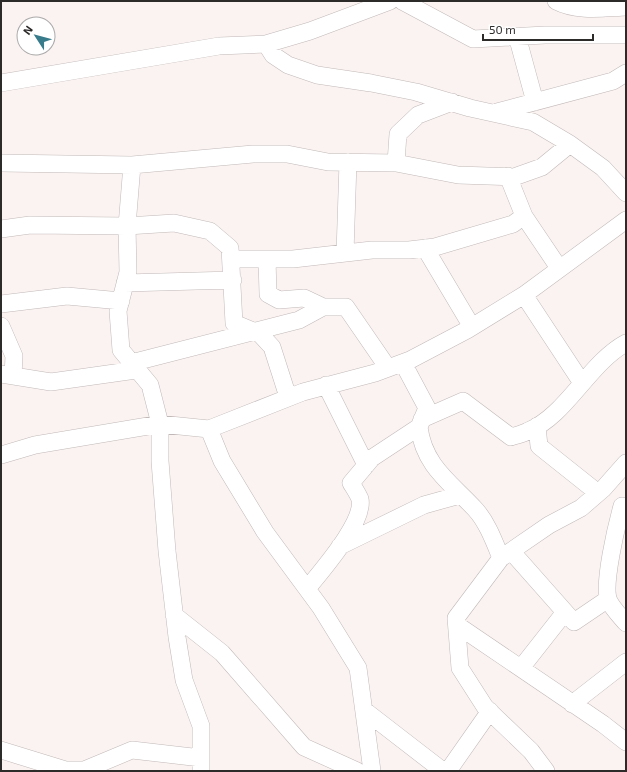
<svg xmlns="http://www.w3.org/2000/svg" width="627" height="772" font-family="'Exo 2',sans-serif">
<rect width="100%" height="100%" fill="#fbf3f2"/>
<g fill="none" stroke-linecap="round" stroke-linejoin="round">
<defs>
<path id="minor" d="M402,1L473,39L545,35H626
M556,1C577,12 603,8 626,7
M517,36L535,102
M266,44L273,55L288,65L317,75L371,83L416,92L470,108L533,122L570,144L603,168L626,193
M1,83L219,46L266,44L310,31L390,1
M497,112L613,81L626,73
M1,163L132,165L253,154H287L328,162L396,163L458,175L514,177L542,167L570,144
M396,163L398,134L418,115L452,102
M132,165L127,226L128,272L118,311L121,350L150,385L160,424V461L167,551L177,637L184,680L201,726V771
M508,176L524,216L559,268
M1,229L30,225L127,226L174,223L210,231L230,248L234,323L260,334L272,347L288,397
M425,248L472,327
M345,253L348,162
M231,259H293L372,250H409L435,247L513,224L524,216
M267,259L268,294L279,300L304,298L323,307
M125,283L233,280
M524,295L582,383
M1,304L67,296L121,301
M1,326L14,356L13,376
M131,363L299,320L323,307H346L388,368
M1,374L51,382L136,370
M326,385L366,465
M422,419L463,401L511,437C517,435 523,434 528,431C566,416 589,363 626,343
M537,426L539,446L598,493
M419,427C424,466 450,482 475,509C487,522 494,541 501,558
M209,429L222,461L265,532L321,608L358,668L372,771
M1,455L35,445L160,424L209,429L303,392L375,373L410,360L467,330L524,295L626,220
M622,506C617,524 602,586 609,601C613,609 620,616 626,623
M340,546L424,505L460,495
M511,551L565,612L521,668
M307,589C321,571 365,522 360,499C358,494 354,488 351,483L372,458L419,427L427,408L403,363
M565,612L574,622L608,599
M174,615L222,653L304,747L357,771
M457,625L603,724L626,742
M572,704L626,662
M364,710L443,771
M1,750L66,770H84L132,750L201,758
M448,771L490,711
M546,771L531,751L485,707L460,668L456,618L501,558L549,525L581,508L603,489L626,463"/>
</defs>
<!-- minor casing -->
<use href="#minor" stroke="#c1b9b8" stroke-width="18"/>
<!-- minor -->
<use href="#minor" stroke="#fff" stroke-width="17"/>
</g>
<!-- border -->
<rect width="627" height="772" fill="none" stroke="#2d2a2a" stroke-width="4"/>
<!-- north arrow -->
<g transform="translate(36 36) rotate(306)"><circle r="19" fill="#ffffff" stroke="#abaaaa"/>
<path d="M0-3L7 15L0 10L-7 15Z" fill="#387b8b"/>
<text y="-6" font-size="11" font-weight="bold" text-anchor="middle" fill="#2d2a2a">N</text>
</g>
<!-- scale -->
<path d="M483 34v6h110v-6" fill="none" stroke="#2d2a2a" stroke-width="2"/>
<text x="489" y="34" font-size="12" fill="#2d2a2a" stroke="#ffffff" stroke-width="3" paint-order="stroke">50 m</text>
</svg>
